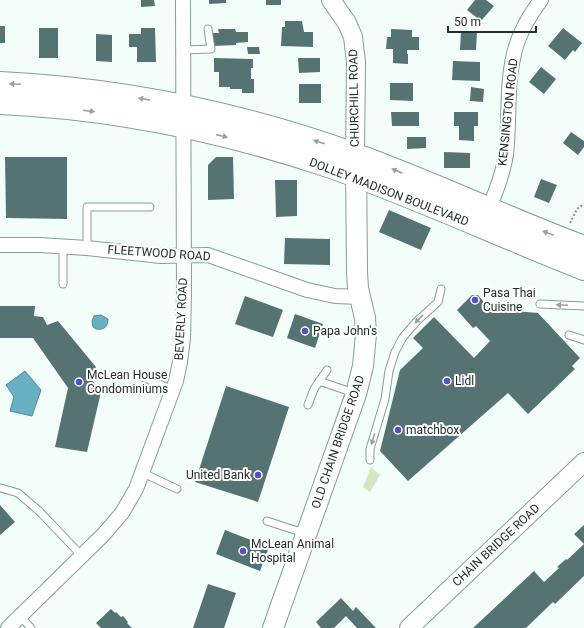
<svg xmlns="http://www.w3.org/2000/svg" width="584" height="628" font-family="Roboto,sans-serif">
<rect width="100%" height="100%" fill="#f3fefa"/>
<!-- green -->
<path fill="#d4e6c2" d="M371,467L380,475L370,492L363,487Z"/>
<!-- water -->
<path fill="#67b1c4" stroke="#538a96" d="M101,315L108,319C108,327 104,330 96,329L93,327L92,321L94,316Z
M25,371L41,390L32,416L10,411L14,397L6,385Z"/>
<!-- building -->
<path fill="#567373" d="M141,0H154L155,6L141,7Z
M209,0H226V3L209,4Z
M266,0H281V5H266Z
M475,0H486L494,6L481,21L467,10Z
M285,21H302L304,32H313V47L281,46L282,27H285Z
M0,26H5V43H0Z
M39,28H58V58H39Z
M141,28H155L156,62H137V47H129V34H141Z
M563,28L582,43L575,52L573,50L565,60L548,46Z
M218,29H235L236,32H248V42L236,43V45L213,46V33H219Z
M391,29L412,30V37H419V50H407V54H408V64L393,63V49H386L387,37H391Z
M461,31L477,32L476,50H460Z
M96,34L112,35V62L96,61Z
M247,47H259L260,54H248Z
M214,58L253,59V68H251V79H254V93H242V89H230V87H219V72H214Z
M298,58H320V72L299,73Z
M453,61L480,62V81L452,80Z
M541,67L556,79L544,94L529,82Z
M390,83H413V101L390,100Z
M299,84H321V103H299Z
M471,87L484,89L483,102L470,101Z
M391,112H419V126H392Z
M454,112H478V126H474V141L459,140V126H454Z
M571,132L584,141V147L578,155L563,143Z
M407,137H426V148L407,149Z
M444,152L470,153V168H444Z
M5,157H67V219L6,218Z
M216,157H233L234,199L208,200V165Z
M541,179L557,185L549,203L534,197Z
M275,180H297V216L276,217Z
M389,210L431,228L421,250L379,232Z
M285,238L330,239V265L284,264Z
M472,295H478L490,309L538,313L580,358L572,366L575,369L528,414L508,393L408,481L380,451L400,370L423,348L413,338L434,317L474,358L490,341L476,326L473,328L457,310Z
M245,296L283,310L273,337L235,324Z
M0,306H35L34,316L43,317L47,325L58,321L96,367L89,376L101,392L87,452L55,447L68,388L33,338H0Z
M295,314L323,324L315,348L287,338Z
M226,386L289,407L258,502L195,482Z
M0,505L15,522L0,535Z
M584,525V544L574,534Z
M225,530L269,547L260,571L216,554Z
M584,544V576L555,604L553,602L526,628H473L534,571L544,582L559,568L557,567L566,559L567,560Z
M208,584L236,593L224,628H193Z
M341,598L353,611L356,607L376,628H357L346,616L334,628H321L316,622Z
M111,609L115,613L116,612L121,617L123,616L128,622L127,623L132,628H101L96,623Z"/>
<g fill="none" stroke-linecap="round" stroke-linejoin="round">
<defs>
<path id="service" d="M183,50L211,49L208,29
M63,246V284
M87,248V207H150
M540,304L584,306
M569,335L584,340
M138,375L173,390
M319,381L354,393
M308,405L314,389L327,370
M370,460V449L385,399L389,371L395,352L403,337L417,321L438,302L441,289
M143,473L177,489
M1,488L18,493L39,511L82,556
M267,521L304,533
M20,616L31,628"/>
<path id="minor" d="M486,215C495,195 503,175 506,154C510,121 506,87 514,54C518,35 529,16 541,0
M0,245H40L87,248L161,256L208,255L307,290L335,296L360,297
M8,628L103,535L122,513L136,489L176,381L180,362L183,338L184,292L183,0"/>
<path id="tertiary" d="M331,0L347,23L353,37L356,62L355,155
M409,628L584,462"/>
<path id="secondary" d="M273,628L356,394L363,366L366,334L365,318L358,288L357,272L356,161"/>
<path id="primary" d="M0,83C121,89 240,113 354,154C432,182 506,218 584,247
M0,103C112,108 225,131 331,167C417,197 500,236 584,269"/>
</defs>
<!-- service casing -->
<use href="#service" stroke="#839f96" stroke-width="9"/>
<!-- minor casing -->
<use href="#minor" stroke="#839f96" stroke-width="16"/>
<!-- tertiary casing -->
<use href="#tertiary" stroke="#839f96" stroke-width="20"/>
<!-- secondary casing -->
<use href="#secondary" stroke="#839f96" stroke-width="22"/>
<!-- primary casing -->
<use href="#primary" stroke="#839f96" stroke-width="24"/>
<!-- path -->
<path stroke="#87928e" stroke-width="2" stroke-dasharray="2 2" stroke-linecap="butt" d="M570,223L577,209L584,204"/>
<!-- service -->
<use href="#service" stroke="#fff" stroke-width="7"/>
<!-- minor -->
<use href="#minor" stroke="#fff" stroke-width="14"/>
<!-- tertiary -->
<use href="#tertiary" stroke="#fff" stroke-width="18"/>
<!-- secondary -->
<use href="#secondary" stroke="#fff" stroke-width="20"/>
<!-- primary -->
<use href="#primary" stroke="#fff" stroke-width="22"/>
</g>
<!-- one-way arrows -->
<defs><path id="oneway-solid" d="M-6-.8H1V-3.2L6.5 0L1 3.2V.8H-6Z"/></defs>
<g fill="#9ca19f">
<use href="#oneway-solid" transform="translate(15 84) rotate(-177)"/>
<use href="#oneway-solid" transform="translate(144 99) rotate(-169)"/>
<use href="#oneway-solid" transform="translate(89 111) rotate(7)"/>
<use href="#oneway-solid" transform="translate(222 136) rotate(13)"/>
<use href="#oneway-solid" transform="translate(319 142) rotate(-162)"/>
<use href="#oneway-solid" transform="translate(397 171) rotate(-157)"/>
<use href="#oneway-solid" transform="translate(548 233) rotate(-159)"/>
<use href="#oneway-solid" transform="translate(562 305) rotate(-178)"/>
<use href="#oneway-solid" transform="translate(419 319) rotate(135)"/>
<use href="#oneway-solid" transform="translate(373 439) rotate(107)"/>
</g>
<!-- markers -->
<g fill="#584dc5" stroke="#fff" stroke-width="1.5">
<circle cx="475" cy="300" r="4"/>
<circle cx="305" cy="331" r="4"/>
<circle cx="447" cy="381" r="4"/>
<circle cx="79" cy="382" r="4"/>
<circle cx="398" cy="430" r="4"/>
<circle cx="258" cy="475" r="4"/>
<circle cx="243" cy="551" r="4"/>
</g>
<g text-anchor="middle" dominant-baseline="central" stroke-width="4" stroke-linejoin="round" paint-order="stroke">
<!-- street labels -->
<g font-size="12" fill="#232e2a" stroke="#fff">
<text transform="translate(354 98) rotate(-91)">CHURCHILL ROAD</text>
<text transform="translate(508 112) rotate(-84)">KENSINGTON ROAD</text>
<text transform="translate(389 192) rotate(21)">DOLLEY MADISON BOULEVARD</text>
<text transform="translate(159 253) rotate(4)">FLEETWOOD ROAD</text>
<text transform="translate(181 319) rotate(-87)">BEVERLY ROAD</text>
<text transform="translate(338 442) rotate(-71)">OLD CHAIN BRIDGE ROAD</text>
<text transform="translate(496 545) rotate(-43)">CHAIN BRIDGE ROAD</text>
</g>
<!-- poi labels -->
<g font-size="12" fill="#232e2a" stroke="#fff" text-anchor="start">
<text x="483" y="293">Pasa Thai<tspan x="483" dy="14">Cuisine</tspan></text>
<text x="313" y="331">Papa John's</text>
<text x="87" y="375">McLean House<tspan x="87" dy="14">Condominiums</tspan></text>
<text x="455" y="381">Lidl</text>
<text x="406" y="430">matchbox</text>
<text x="250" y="475" text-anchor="end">United Bank</text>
<text x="251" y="544">McLean Animal<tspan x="251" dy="14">Hospital</tspan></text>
</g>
</g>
<!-- scale -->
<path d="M448 26v6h88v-6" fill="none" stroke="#232e2a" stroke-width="2"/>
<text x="454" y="26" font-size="12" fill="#232e2a" stroke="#ffffff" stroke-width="3" paint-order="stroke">50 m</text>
</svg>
